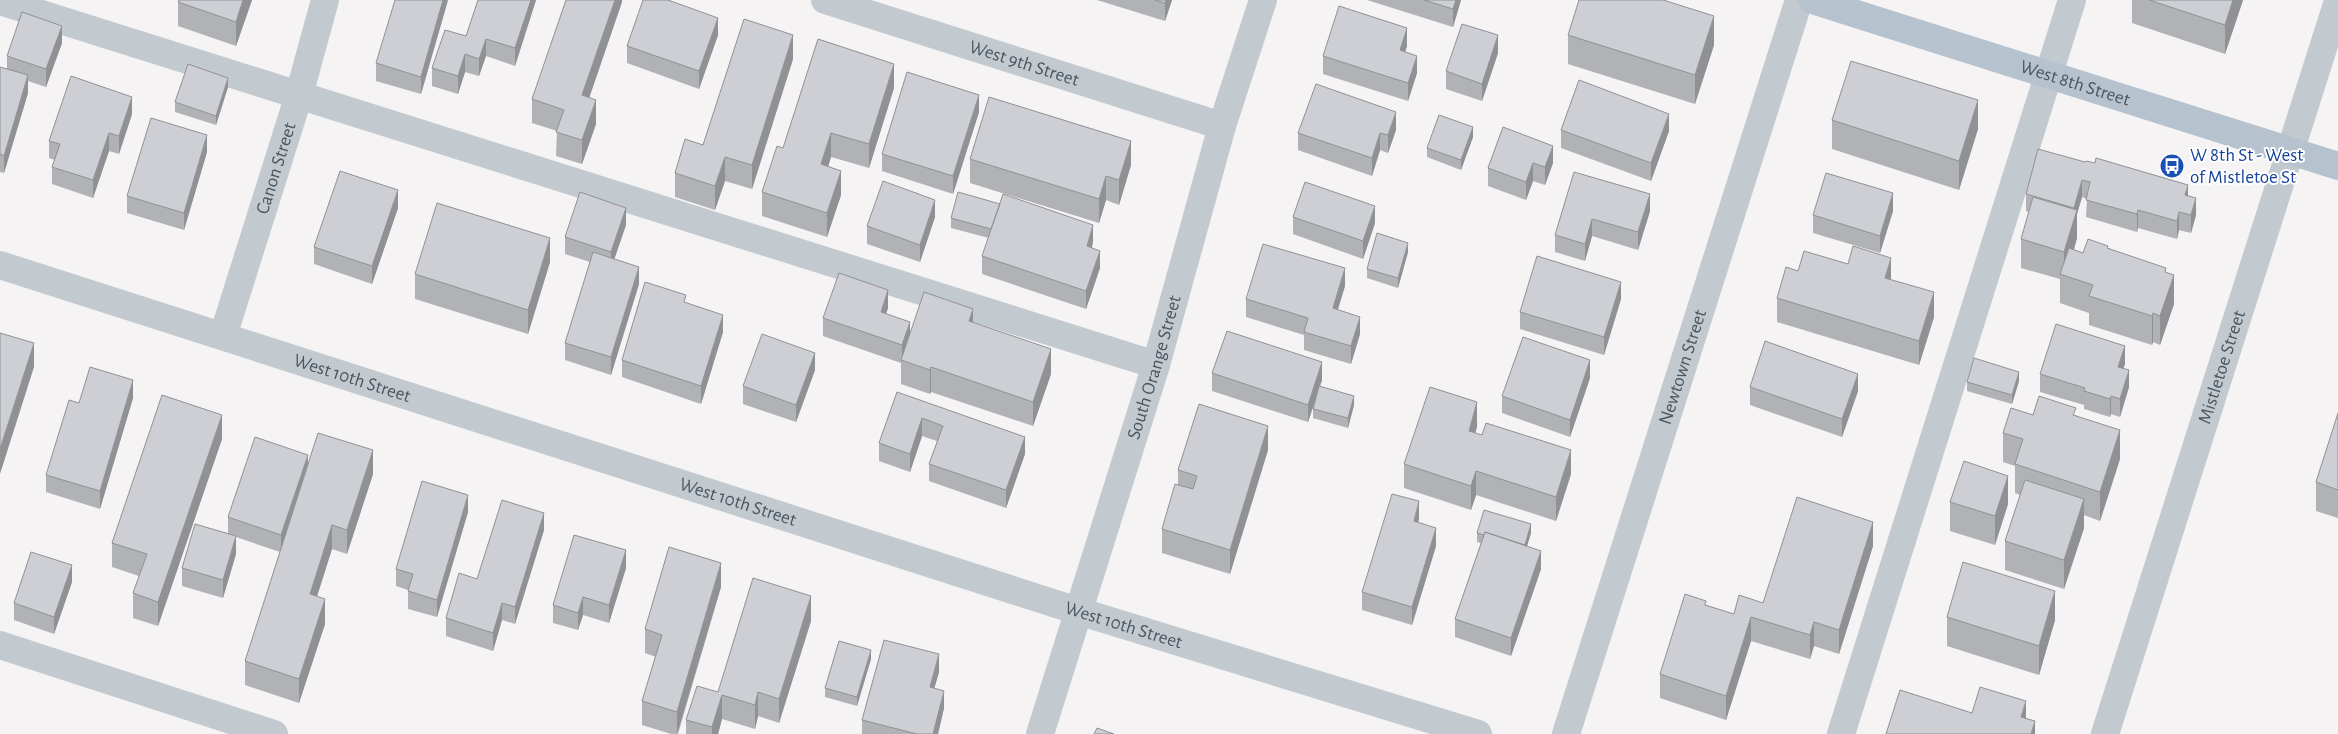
<svg xmlns="http://www.w3.org/2000/svg" width="2338" height="734" font-family="'Alegreya Sans',sans-serif">
<rect width="100%" height="100%" fill="#f5f3f3"/>
<g fill="none" stroke-linecap="round" stroke-linejoin="round">
<!-- minor -->
<g stroke="#c2cad0" stroke-width="28">
<path id="s1" d="M825,0L1222,126"/>
<path d="M0,1L1156,365"/>
<path id="s2" d="M0,265L1078,611L1478,734"/>
<path id="s3" d="M223,336L299,95L325,0"/>
<path d="M0,645L274,734"/>
<path id="s4" d="M1040,734L1156,365L1222,126L1263,0"/>
<path id="s5" d="M1566,734L1799,0"/>
<path d="M1841,734L2072,0"/>
<path id="s6" d="M2105,734L2338,1"/>
</g>
<!-- major -->
<path stroke="#b6c2ce" stroke-width="28" id="s7" d="M1812,0L2338,166"/>
</g>
<!-- wall -->
<path fill="#b0b2b6" d="M179,0H252L236,46L178,26V2Z
M448,0L421,94L376,81V63Z
M478,0H536L515,66L486,56L479,76L465,72L458,94L432,86V68L466,36Z
M622,0V2L589,97L596,124L582,164L556,156L557,131L532,123V99Z
M1097,0H1172L1165,21Z
M1367,0H1461L1453,27Z
M2132,0H2243L2225,54L2132,23Z
M718,35L699,89L627,63V46Z
M1568,35L1714,45L1695,104L1568,64Z
M62,43L46,87L28,81V93L4,173L0,172V67L7,69V56Z
M1407,46L1405,52L1417,73L1408,101L1323,74V56Z
M1498,53L1482,101L1446,89V71Z
M793,59L752,189L725,181L715,210L675,197V173Z
M228,87L216,125L175,112V102Z
M894,88L869,168L831,157L828,167L841,195L827,237L762,216V192L783,148Z
M979,112L953,194L882,171V154Z
M132,114L119,154L109,151L93,198L52,184V167L55,160L49,158V141Z
M1832,120L1978,129L1959,190L1832,149Z
M1503,127L1553,163L1545,185L1533,181L1526,200L1488,186V168Z
M1396,130L1388,153L1380,150L1372,176L1298,150V133Z
M1561,130L1669,131L1651,181L1561,148Z
M1473,137L1461,170L1427,157V148Z
M207,152L184,230L127,213V196Z
M970,159L1131,165L1119,205L1106,200L1099,223L970,183Z
M2085,162L2188,196L2196,215L2191,233L2179,230L2177,239L2138,228L2137,232L2086,217L2087,199L2082,197L2077,214V238L2074,250L2083,253L2108,248L2166,273L2174,304L2160,345L2153,342L2152,345L2089,325V313L2060,303V279L2021,268V239L2029,212L2026,211V194Z
M1650,194V211L1638,250L1592,236L1585,261L1555,252V235Z
M398,208L372,284L314,264V247Z
M1893,211L1880,253L1813,233V215Z
M935,217L920,262L867,244V226Z
M1293,217L1375,223L1363,259L1293,234Z
M951,218L1093,242L1092,248L1100,268L1086,309L982,274V256L989,238L951,228Z
M626,225L614,259L639,284L611,375L565,360V343L590,262L565,254V237Z
M1408,252L1398,288L1367,278V269Z
M550,262L528,334L415,299V274Z
M1798,271L1891,280L1934,317L1919,365L1777,322V298Z
M1345,286L1337,310L1360,334L1351,364L1304,350V335L1246,317V299Z
M1621,299L1604,355L1520,329V312Z
M686,303L723,332L701,404L622,377V360Z
M888,308L886,314L910,332L973,323L1051,374L1033,426L931,392L930,394L901,384V363L823,336V318Z
M2125,364L2123,368L2129,387L2120,417L2111,414L2110,417L2084,409V405L2040,392V374Z
M815,370L796,422L743,404V386Z
M1212,373L1322,380L1320,386L1354,405L1348,428L1313,418V409L1316,398L1308,422L1212,391Z
M1590,378L1570,437L1502,413V396Z
M2019,381L2012,404L1967,391V382Z
M1750,387L1858,391L1842,437L1750,405Z
M897,392L1025,454L1006,508L929,481V464L937,441L922,436L910,472L879,461V443Z
M133,398L100,509L46,492V475L79,403Z
M2338,413V518L2316,511V482Z
M2033,415H2076L2120,459L2100,521L2084,515V528L2064,589L2005,570V541L2020,495L2015,493V466L2003,462V433Z
M1477,427L1475,433L1571,474L1556,521L1476,495L1471,510L1404,488V464Z
M222,439L158,626L133,618V593L139,576L112,567V543Z
M1268,450L1230,574L1162,553V529L1178,485V470Z
M308,463L373,474L347,554L332,549L316,597L325,624L299,703L245,685V661L280,552L236,537V554L223,598L182,586V568L228,534V517Z
M1950,502L2008,504L1995,545L1950,531Z
M468,512L437,617L408,609V590L396,586V569Z
M1419,519L1418,523L1436,546L1412,625L1362,610V592Z
M544,530L515,624L502,620L493,651L446,636V618L477,579Z
M1477,533H1531L1527,546L1541,569L1511,656L1455,637V619L1481,543L1477,542Z
M1873,546L1839,654L1814,646L1810,659L1751,641L1726,720L1660,698V674L1706,605L1734,614L1763,603Z
M626,568L609,623L583,615L578,630L553,623V605Z
M72,582L54,634L14,620V603Z
M721,587L678,734H671L642,725V701L656,657L645,653V629Z
M1947,617L2055,620L2039,675L1947,646Z
M811,621L779,723L758,716L755,729L722,719L718,734H686V720L718,692Z
M871,659L857,706L825,697V688Z
M939,672L934,688L944,708L938,734H862V720Z"/>
<!-- shaded-wall -->
<path fill="#909194" d="M243,0H252L236,46V22Z
M443,0H448L421,94V77Z
M531,0H536L515,66V48Z
M615,0H622V2L582,119V95Z
M1166,0H1172L1165,21V3Z
M1456,0H1461L1453,27V9Z
M2233,0H2243L2225,54V25Z
M1714,16V45L1695,104V75Z
M718,18V35L699,89V71Z
M62,26V43L46,87V69Z
M1407,28V46L1400,68V50Z
M793,35V59L752,189V165Z
M1498,35V53L1482,101V84Z
M486,39V56L479,76V59Z
M465,54V72L458,94V76Z
M1417,56V73L1408,101V83Z
M894,64V88L869,168V144Z
M28,75V93L4,173V156Z
M228,78V87L216,125V116Z
M979,95V112L953,194V176Z
M132,97V114L119,154V136Z
M596,100V124L582,164V140Z
M1978,100V129L1959,190V161Z
M1396,112V130L1388,153V135Z
M1669,114V131L1651,181V163Z
M1473,127V137L1461,170V160Z
M109,133V151L93,198V180Z
M831,133V157L821,189V164Z
M1380,133V150L1372,176V158Z
M207,135V152L184,230V213Z
M1131,141V165L1119,205V180Z
M1553,146V163L1545,185V167Z
M725,157V181L715,210V186Z
M1533,163V181L1526,200V182Z
M841,171V195L827,237V213Z
M1106,176V200L1099,223V199Z
M2082,180V197L2077,214V238L2066,276L2064,275V252L2074,208Z
M2188,185V202L2185,195Z
M398,190V208L372,284V266Z
M1893,193V211L1880,253V236Z
M1650,194V211L1638,250V232Z
M2196,198V215L2191,233V215Z
M935,200V217L920,262V245Z
M1375,206V223L1363,259V241Z
M626,208V225L611,269V252Z
M2138,210V228L2137,232V214Z
M2179,212V230L2177,239V221Z
M1592,219V236L1585,261V244Z
M1093,225V242L1087,263V246Z
M550,238V262L528,334V310Z
M1408,243V252L1398,288V278Z
M1100,251V268L1086,309V291Z
M1891,258V282L1885,278Z
M639,267V284L611,375V357Z
M1345,268V286L1333,326V308Z
M2174,275V304L2160,345V316Z
M1621,282V299L1604,355V337Z
M888,290V308L881,329V312Z
M1934,292V317L1919,365V341Z
M973,309V333L969,321Z
M2153,313V342L2152,345V316Z
M723,315V332L701,404V386Z
M1360,317V334L1351,364V346Z
M910,322V340L902,360V345Z
M34,343V367L0,474V449Z
M2125,346V364L2118,385V367Z
M1051,349V374L1033,426V402Z
M815,353V370L796,422V405Z
M1590,360V378L1570,437V420Z
M1322,362V380L1308,422V405Z
M931,367V392L930,394V370Z
M2129,370V387L2120,417V399Z
M2019,372V381L2012,404V395Z
M1858,374V391L1842,437V419Z
M133,380V398L100,509V491Z
M1354,396V405L1348,428V418Z
M2111,396V414L2110,417V399Z
M1477,402V427L1469,455V431Z
M222,415V439L158,626V602Z
M922,418V436L910,472V454Z
M1268,426V450L1230,574V550Z
M2120,430V459L2100,521V492Z
M1025,437V454L1006,508V490Z
M373,450V474L347,554V530Z
M1571,450V474L1556,521V497Z
M308,455V473L281,552V535Z
M1476,471V495L1471,510V486Z
M2008,476V504L1995,545V516Z
M468,495V512L437,617V600Z
M2084,499V528L2064,589V560Z
M1419,501V519L1414,539V521Z
M544,513V530L515,624V607Z
M1873,522V546L1839,654V630Z
M1531,524V533L1524,556V546Z
M332,525V549L310,619V594Z
M1436,528V546L1412,625V607Z
M236,536V554L223,598V580Z
M626,550V568L609,623V605Z
M1541,551V569L1511,656V638Z
M721,563V587L677,734V712Z
M72,565V582L54,634V617Z
M2055,591V620L2039,675V646Z
M811,596V621L779,723V699Z
M583,597V615L578,630V613Z
M325,599V624L299,703V679Z
M502,603V620L493,651V633Z
M1751,617V641L1726,720V696Z
M1814,622V646L1810,659V635Z
M871,650V659L857,706V697Z
M939,654V672L930,704V687Z
M944,691V708L938,734H933Z
M758,692V716L755,729V705Z
M722,695V719L718,734H712V727Z
M2026,701V725L2021,717Z
M2035,721V734H2031Z"/>
<!-- building -->
<path fill="#cdcfd4" stroke="#909194" d="M179,0H243L236,22L178,2Z
M395,0H443L421,77L376,63Z
M478,0H531L515,48L486,39L479,59L465,54L458,76L432,68L445,30L466,36Z
M566,0H615L582,95L596,100L582,140L556,132L564,110L532,99Z
M643,0H668L718,18L699,71L627,46Z
M1155,0H1166L1165,3Z
M1424,0H1456L1453,9Z
M1579,0H1663L1714,16L1695,75L1568,35Z
M2149,0H2233L2225,25Z
M1339,6L1407,28L1400,50L1417,56L1408,83L1323,56Z
M22,12L62,26L46,69L7,56Z
M744,19L793,35L752,165L725,157L715,186L675,173L685,139L703,145Z
M1462,24L1498,35L1482,84L1446,71Z
M818,39L894,64L869,144L831,133L821,164L841,171L827,213L762,192L777,146L783,148Z
M1851,61L1978,100L1959,161L1832,120Z
M188,64L228,78L216,116L175,102Z
M0,67L28,75L4,156L0,154Z
M907,72L979,95L953,176L882,154Z
M71,76L132,97L119,136L109,133L93,180L52,167L60,144L49,141Z
M1579,80L1669,114L1651,163L1561,130Z
M1316,84L1396,112L1388,135L1380,133L1372,158L1298,133Z
M989,97L1131,141L1119,180L1106,176L1099,199L970,159Z
M1439,115L1473,127L1461,160L1427,148Z
M151,118L207,135L184,213L127,196Z
M1503,127L1553,146L1545,167L1533,163L1526,182L1488,168Z
M2038,149L2085,162L2086,161L2095,163L2096,158L2188,185L2185,195L2196,198L2191,215L2179,212L2177,221L2138,210L2137,214L2086,200L2090,182L2082,180L2074,208L2026,194Z
M340,171L398,190L372,266L314,247Z
M1574,172L1650,194L1638,232L1592,219L1585,244L1555,235Z
M1826,173L1893,193L1880,236L1813,215Z
M883,181L935,200L920,245L867,226Z
M1305,182L1375,206L1363,241L1293,217Z
M580,192L626,208L611,252L565,237Z
M958,192L1000,204L991,229L951,218Z
M1003,194L1093,225L1087,246L1100,251L1086,291L982,256Z
M2033,197L2077,210L2064,252L2021,239Z
M437,203L550,238L528,310L415,274Z
M1377,233L1408,243L1398,278L1367,269Z
M2088,239L2108,246L2107,248L2166,268L2165,272L2174,275L2160,316L2153,313L2152,316L2089,296L2093,285L2060,274L2069,248L2083,253Z
M1263,244L1345,268L1333,308L1360,317L1351,346L1304,332L1308,318L1246,299Z
M1853,246L1891,258L1885,278L1934,292L1919,341L1777,298L1786,267L1798,271L1804,251L1848,264Z
M593,252L639,267L611,357L565,343Z
M1537,256L1621,282L1604,337L1520,312Z
M839,273L888,290L881,312L910,322L902,345L823,318Z
M645,282L686,295L684,302L723,315L701,386L622,360Z
M924,292L973,309L969,321L1051,349L1033,402L931,367L930,370L901,360Z
M2056,324L2125,346L2118,367L2129,370L2120,399L2111,396L2110,399L2084,391L2085,388L2040,374Z
M1227,331L1322,362L1308,405L1212,373Z
M0,333L34,343L0,449Z
M762,334L815,353L796,405L743,386Z
M1523,337L1590,360L1570,420L1502,396Z
M1765,341L1858,374L1842,419L1750,387Z
M1974,358L2019,372L2012,395L1967,382Z
M90,367L133,380L100,491L46,475L69,400L79,403Z
M1319,386L1354,396L1348,418L1313,409Z
M1430,387L1477,402L1469,431L1482,435L1486,423L1571,450L1556,497L1476,471L1471,486L1404,464Z
M897,392L1025,437L1006,490L929,464L943,426L922,418L910,454L879,443Z
M162,395L222,415L158,602L133,593L147,554L112,543Z
M2039,396L2076,408L2073,415L2120,430L2100,492L2015,464L2023,439L2003,433L2011,408L2033,415Z
M1199,404L1268,426L1230,550L1162,529L1175,484L1193,489L1197,476L1178,470Z
M2338,413V490L2316,482Z
M318,433L373,450L347,530L332,525L310,594L325,599L299,679L245,661Z
M255,437L308,455L281,535L228,517Z
M1964,461L2008,476L1995,516L1950,502Z
M2025,480L2084,499L2064,560L2005,541Z
M422,481L468,495L437,600L408,591L413,574L396,569Z
M1392,494L1419,501L1414,521L1436,528L1412,607L1362,592Z
M1797,497L1873,522L1839,630L1814,622L1810,635L1751,617L1726,696L1660,674L1685,594L1706,601L1705,605L1734,614L1739,595L1763,603Z
M502,500L544,513L515,607L502,603L493,633L446,618L459,573L477,579Z
M1484,510L1531,524L1525,545L1485,532L1484,535L1477,533Z
M195,524L236,536L223,580L182,568Z
M1485,532L1541,551L1511,638L1455,619Z
M574,535L626,550L609,605L583,597L578,613L553,605Z
M669,547L721,563L677,712L642,701L662,635L645,629Z
M31,552L72,565L54,617L14,603Z
M1963,562L2055,591L2039,646L1947,617Z
M753,578L811,596L779,699L758,692L755,705L722,695L712,727L686,720L697,686L718,692Z
M884,640L939,654L930,687L944,691L933,734H917L862,720Z
M839,641L871,650L857,697L825,688Z
M1980,687L2026,701L2021,717L2035,721L2031,734H1886L1900,690L1972,713Z
M1097,728L1114,734H1094Z"/>
<!-- icons -->
<defs>
<symbol id="bus-disc" viewBox="-11 -11 22 22"><circle r="9.5" fill="#1a4fb4" stroke="#fff"/><path d="M-5-6H5V4H4V6H2V4H-2V6H-4V4H-5ZM-3.5-4V0h7V-4ZM-3.5 1.2v1.5H-2V1.2ZM2 1.2v1.5H3.5V1.2Z" fill="#fff"/></symbol>
</defs>
<g fill-rule="evenodd">
<use href="#bus-disc" x="2158" y="152" width="28" height="28"/>
</g>
<g text-anchor="middle" dominant-baseline="central" stroke-width="4" stroke-linejoin="round" paint-order="stroke">
<!-- street labels -->
<g font-size="19" fill="#4c565f" stroke="#fff">
<text stroke="none"><textPath href="#s1" startOffset="209">West 9th Street</textPath></text>
<text stroke="none"><textPath href="#s7" startOffset="276">West 8th Street</textPath></text>
<text stroke="none"><textPath href="#s3" startOffset="176">Canon Street</textPath></text>
<text stroke="none"><textPath href="#s5" startOffset="385">Newtown Street</textPath></text>
<text stroke="none"><textPath href="#s6" startOffset="385">Mistletoe Street</textPath></text>
<text stroke="none"><textPath href="#s4" startOffset="384">South Orange Street</textPath></text>
<text stroke="none"><textPath href="#s2" startOffset="370">West 10th Street</textPath></text>
<text stroke="none"><textPath href="#s2" startOffset="775">West 10th Street</textPath></text>
<text stroke="none"><textPath href="#s2" startOffset="1180">West 10th Street</textPath></text>
</g>
<!-- transit labels -->
<g font-size="19" fill="#164399" stroke="#fff" text-anchor="start">
<text x="2190" y="155">W 8th St - West<tspan x="2190" dy="22">of Mistletoe St</tspan></text>
</g>
</g>
</svg>
